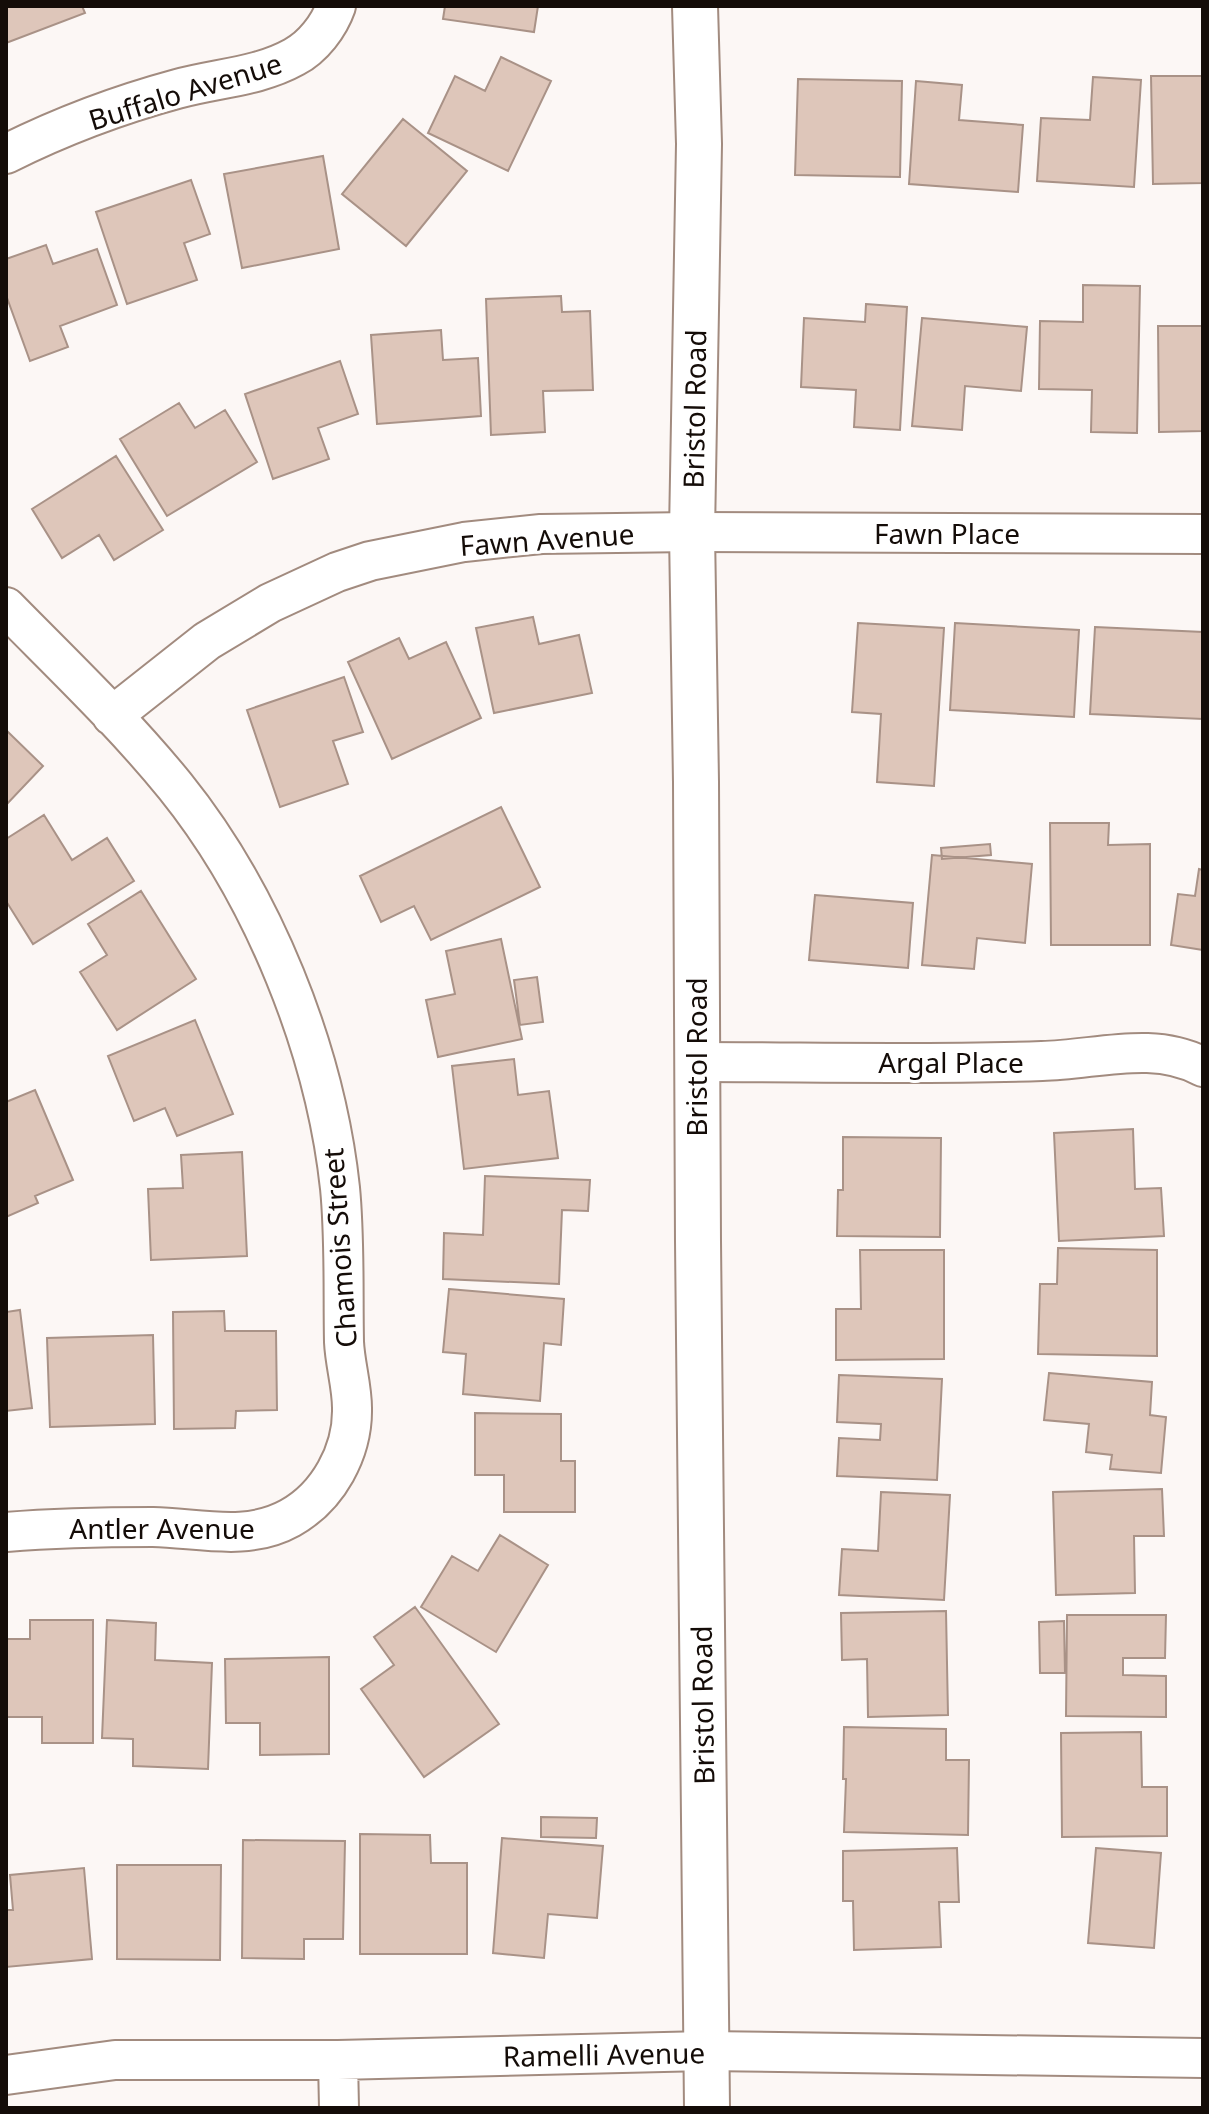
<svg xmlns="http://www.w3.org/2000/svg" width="1209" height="2114" font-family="'Noto Sans',sans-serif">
<rect width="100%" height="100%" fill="#fcf7f5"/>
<!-- building -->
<path fill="#dec6ba" stroke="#a99287" stroke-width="2" d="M6,6H82L85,13L6,43Z
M445,6H538L534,32L443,19Z
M501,57L551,81L508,171L428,133L455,76L485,91Z
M1151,76H1202L1203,183L1153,184Z
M1093,77L1141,80L1134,187L1037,181L1041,118L1090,120Z
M798,79L902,81L900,177L795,175Z
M916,81L962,85L959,120L1023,125L1018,192L909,184Z
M403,119L467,171L406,246L342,194Z
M323,156L339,249L242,268L224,174Z
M191,180L210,234L184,243L197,280L127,304L96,212Z
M46,245L53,264L97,249L117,305L60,326L68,347L30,361L6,295V259Z
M1083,285L1140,286L1137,433L1091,432L1092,390L1039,389L1040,321L1083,322Z
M561,296L562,312L590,311L593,390L543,391L545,432L491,435L486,299Z
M866,304L907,307L900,430L854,427L856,390L801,387L804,318L865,322Z
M922,318L1027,327L1021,391L965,386L962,430L912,426Z
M1158,326H1203V431L1159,432Z
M441,330L443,360L478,358L481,416L377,424L371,335Z
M340,361L358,414L318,428L329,459L273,479L245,394Z
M179,403L195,428L225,410L257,462L167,516L120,439Z
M116,456L163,530L114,560L99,535L62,558L32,509Z
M533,617L539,644L579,635L592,693L494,713L476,628Z
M858,623L944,628L934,786L877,782L881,714L852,712Z
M955,623L1079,630L1074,717L950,710Z
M1095,627L1203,632V719L1090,714Z
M399,638L409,659L446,642L481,718L392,759L348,662Z
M344,677L363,732L333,741L348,784L280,807L247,710Z
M6,730L43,766L6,805Z
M501,807L540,887L431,940L414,906L381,922L360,876Z
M44,815L72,860L107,838L134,881L33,944L6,901V839Z
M1050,823H1109L1108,845L1150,844V945H1051Z
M990,844L991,855L942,859L941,848Z
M932,855L1032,864L1025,943L977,938L974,969L922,965Z
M1199,869L1203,870V950L1171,945L1178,894L1195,896Z
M141,891L196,979L117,1030L80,972L107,955L88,924Z
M815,895L913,903L908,968L809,960Z
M501,939L522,1039L438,1057L426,1000L455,994L446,951Z
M537,977L543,1022L520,1025L514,980Z
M195,1020L233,1114L177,1136L165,1108L134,1121L108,1056Z
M514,1059L518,1095L549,1091L558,1158L464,1169L452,1066Z
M35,1090L73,1180L35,1196L38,1203L6,1217V1102Z
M1133,1129L1135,1189L1161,1188L1164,1236L1059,1241L1054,1133Z
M843,1137L941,1138L940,1237L837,1236L838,1190H843Z
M242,1152L247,1256L151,1260L148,1189L183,1188L181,1155Z
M485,1176L590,1180L588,1211L562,1210L559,1284L443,1279L444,1233L483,1235Z
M1058,1248L1157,1250V1356L1038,1354L1040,1284H1057Z
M860,1250H944V1359L836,1360V1309H861Z
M449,1289L564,1299L561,1345L544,1343L540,1401L463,1394L466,1354L443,1352Z
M20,1310L32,1408L6,1411V1312Z
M224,1311L225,1331H276L277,1410L236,1411L235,1428L174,1429L173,1312Z
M153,1335L155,1424L50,1427L47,1338Z
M1049,1373L1152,1382L1150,1415L1166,1417L1161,1473L1110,1469L1112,1455L1086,1452L1089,1424L1044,1420Z
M839,1375L942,1379L937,1480L837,1476L839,1438L880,1440L881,1424L837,1422Z
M475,1413L561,1414V1461H575V1512H504V1475H475Z
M1162,1489L1164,1536H1134L1135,1593L1056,1595L1053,1492Z
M881,1492L950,1495L944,1600L839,1595L842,1549L878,1551Z
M500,1535L548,1565L496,1652L421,1607L452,1556L478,1571Z
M415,1607L499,1724L424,1777L361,1689L394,1665L374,1637Z
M946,1611L948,1715L868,1717L867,1659L842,1660L841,1613Z
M1067,1615H1166L1165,1658H1123V1675L1166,1676V1717L1066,1716Z
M30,1620H93V1743H42V1717H6V1639H30Z
M107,1620L156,1623L155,1660L212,1663L208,1769L133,1766V1739L102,1738Z
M1064,1621L1065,1673H1040L1039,1622Z
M329,1657V1754L260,1755V1723H226L225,1659Z
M844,1727L946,1729V1760H969L968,1835L844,1832L846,1779H843Z
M1141,1732L1142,1787H1167V1836L1062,1837L1061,1733Z
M541,1817L597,1818L596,1838L541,1837Z
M360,1834L430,1835L431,1863H467V1954H360Z
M502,1838L603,1846L597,1918L548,1914L544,1958L493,1953Z
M243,1840L345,1841L343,1939H304V1959L242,1958Z
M957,1848L959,1902H939L941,1947L854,1950L853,1901H843V1851Z
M1096,1848L1161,1853L1154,1948L1088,1943Z
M117,1865H221L220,1960L117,1959Z
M84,1868L92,1959L6,1967V1910H13L10,1875Z"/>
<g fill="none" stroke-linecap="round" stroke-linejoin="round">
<defs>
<path id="minor" d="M6,154C60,127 118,105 177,89C217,78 258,77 294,57C313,47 329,26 336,6
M6,607C63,665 123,722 175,786C263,895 325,1049 340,1188C345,1239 343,1291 344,1342C345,1364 352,1386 352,1408C353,1452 328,1497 290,1518C247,1542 199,1528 153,1527C104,1527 55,1528 6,1532
M112,716L207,641L270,603L337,572L370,561L464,542L541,534L692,532L1203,534
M696,1062C811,1062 927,1065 1042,1061C1096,1060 1153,1040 1203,1067
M338,2060L339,2108
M6,2075L115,2060H338L705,2051L1203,2058"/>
<path id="tertiary" d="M695,6L699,144L692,532L696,782L698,1241L707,2108"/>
</defs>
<!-- minor casing -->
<use href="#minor" stroke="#a28b7f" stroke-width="42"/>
<!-- tertiary casing -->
<use href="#tertiary" stroke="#a28b7f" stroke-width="48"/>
<!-- minor -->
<use href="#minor" stroke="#fff" stroke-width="38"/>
<!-- tertiary -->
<use href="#tertiary" stroke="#fff" stroke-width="44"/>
</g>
<g text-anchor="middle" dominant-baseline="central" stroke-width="6" stroke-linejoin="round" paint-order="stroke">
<!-- street labels -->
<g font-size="28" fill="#140c08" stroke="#fff">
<text transform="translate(185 91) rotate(-17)">Buffalo Avenue</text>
<text transform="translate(694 409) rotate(-89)">Bristol Road</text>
<text x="947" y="533">Fawn Place</text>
<text transform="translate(547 539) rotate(-4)">Fawn Avenue</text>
<text transform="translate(696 1057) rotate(-90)">Bristol Road</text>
<text x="951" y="1062">Argal Place</text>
<text transform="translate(339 1248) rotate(-94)">Chamois Street</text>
<text x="162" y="1528">Antler Avenue</text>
<text transform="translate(702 1705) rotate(-91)">Bristol Road</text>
<text transform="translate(604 2054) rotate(-1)">Ramelli Avenue</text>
</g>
</g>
<!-- border -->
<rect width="1209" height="2114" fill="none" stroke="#140c08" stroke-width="16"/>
</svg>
